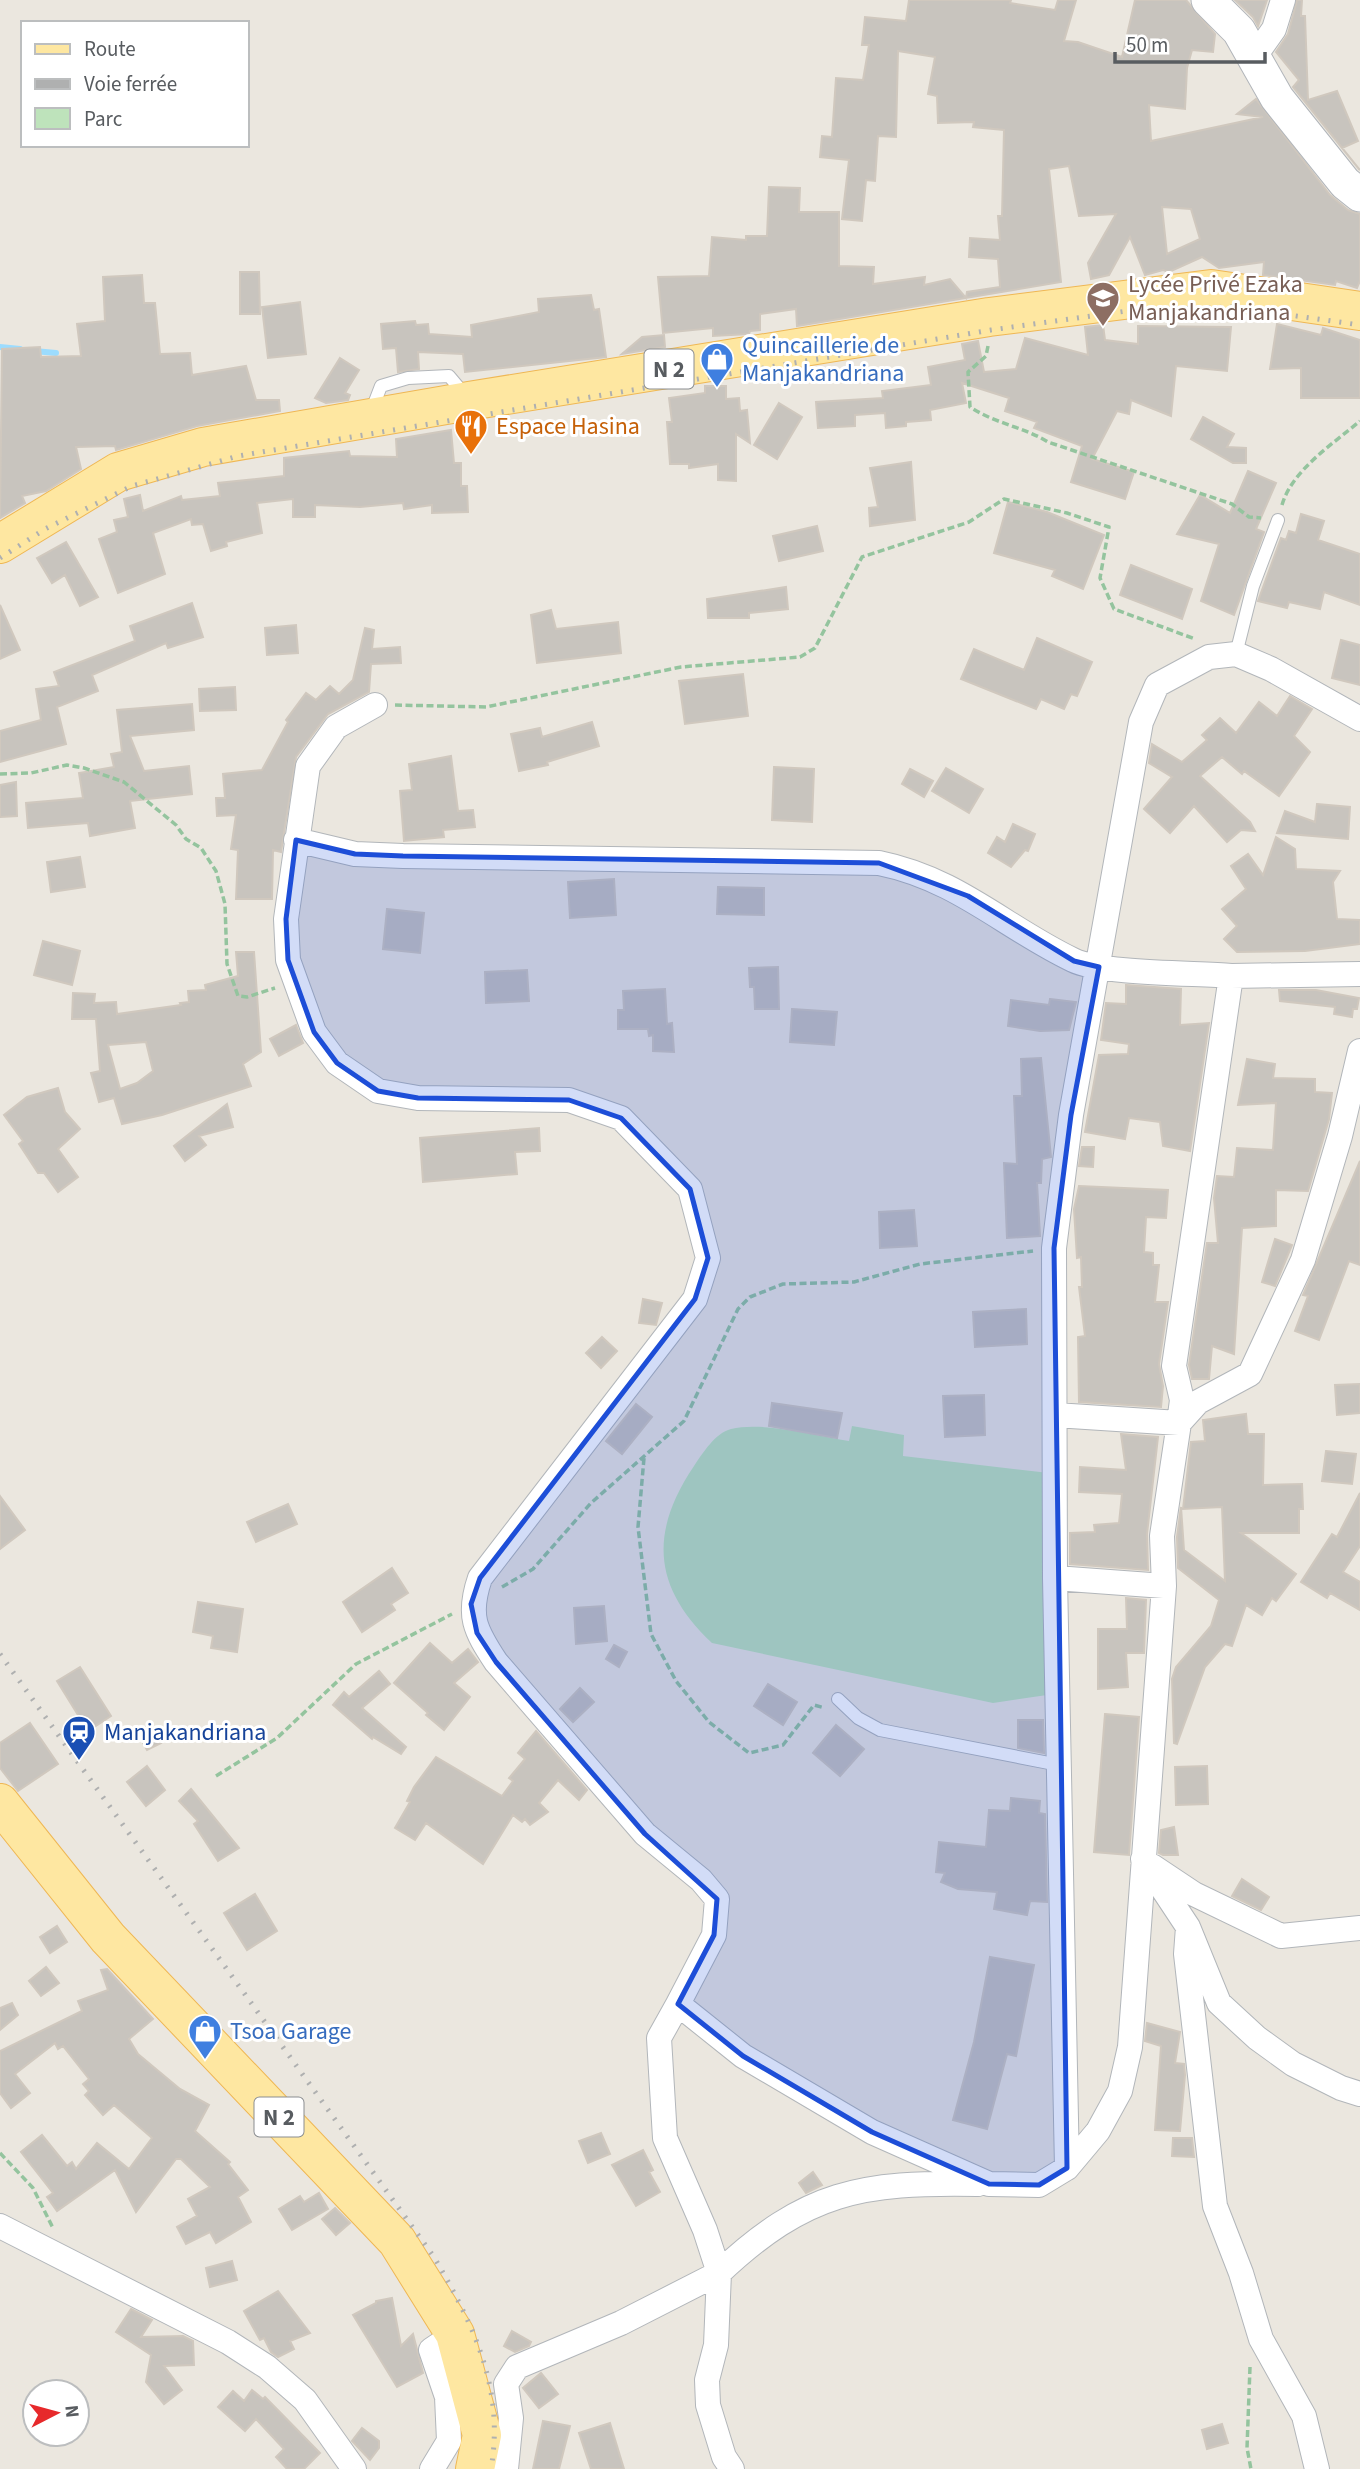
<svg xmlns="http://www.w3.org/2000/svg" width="1360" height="2469" font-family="'Source Sans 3',sans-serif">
<rect width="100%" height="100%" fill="#ebe7df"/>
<!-- green -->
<path fill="#bee3bb" d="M852,1426L904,1435L903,1456L1049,1473L1047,1695L993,1703L712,1643C653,1587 649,1533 694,1466C703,1453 715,1433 731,1429C763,1421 816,1436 849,1441Z"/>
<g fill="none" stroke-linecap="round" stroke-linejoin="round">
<!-- stream -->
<path stroke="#9cdcfe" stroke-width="6" d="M0,347L20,349
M34,351L56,353"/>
</g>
<!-- building -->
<path fill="#c8c4be" stroke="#d0c8be" stroke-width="2" fill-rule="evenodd" d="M909,0H1011L1010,3L1055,10L1058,0H1076L1064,41L1078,42L1122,57L1135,0H1186L1215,34L1213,52L1192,50L1187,68L1185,109L1149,105L1151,141L1263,117L1237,114L1256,99L1330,195L1348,210L1360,214V281L1357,288L1336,281L1335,285L1263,275L1264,262L1219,268L1202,257L1169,272L1163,270L1145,275L1130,237L1109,275L1091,279L1088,263L1116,214L1079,216L1069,166L1049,169L1061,282L797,326L796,309L760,314V330L750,331L749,334L713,336V328L663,333L658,277L709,276L712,237L746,240V236H767L769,187L800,188L799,212H839V266L874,267L873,284L925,277L924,285L950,279L966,298L967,292L1000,287L998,259L969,257L970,238L1000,240L998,216H1002L1004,130L973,127L974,122L938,123L937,96L928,94L935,57L898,51L896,137L878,136L875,181L866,180L862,221L842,219L849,160L820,157L822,136L832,137L836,78L863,80L869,45H862L865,17L906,21ZM1162,207L1191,209L1200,239L1167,254Z
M1235,0H1267L1258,26L1253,17Z
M1297,0H1302L1301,16H1305L1308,100L1337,91L1358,141L1342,148L1360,170L1359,169L1293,87L1299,80L1276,52L1288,34Z
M240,272H259L260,314H240Z
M142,275L144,303H155L160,354L190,353L192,375L246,366L256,400H279L280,411L197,426L116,450L115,446L76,447L81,469L46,491L22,496L25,503L0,518L2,349L40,347L41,357L81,356L77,324L105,321L103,277Z
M591,295L594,310L599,309L606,357L465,372L463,354L418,352L419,369L398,372L396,348L383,349L381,324L415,321L416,325L428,324L429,334L472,337L471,325L539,312L538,299Z
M300,302L306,354L268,358L262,307Z
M1277,324L1321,335L1323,328L1360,340V398H1301V368L1270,369Z
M1103,325L1105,340L1138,344V326L1231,327L1227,371L1176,366L1171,416L1131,400L1129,414L1117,411L1092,459L1134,472L1125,499L1071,482L1082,446L1034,428L1037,422L1005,411L1009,398L962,383L966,403L930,410L931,420L906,422V426L886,428L885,413L855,415V426L818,428L816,402L883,398L882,391L931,385L928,367L965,360L962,344L978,341L984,372L1016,369L1025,338L1088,355L1085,327Z
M664,335L665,347L622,354L642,337Z
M340,358L359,370L345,393L350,395L348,400L326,403L315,398Z
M705,386H726V399L739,398L740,411L747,410L750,443L736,434V481L718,480V464L689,468V464H670L667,422H672L669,398L705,393Z
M779,403L802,417L777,459L754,445Z
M1203,417L1234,434L1227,447L1246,448V463H1233L1191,439Z
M451,430L454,463H461V486H467L468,512L432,513V505L404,509L403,503L360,507L315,505V517H293V499L257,503L262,533L226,542L227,546L211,551L203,524L192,525L191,519L153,533L165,574L118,593L99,539L117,532L114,520L128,517L124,499L140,495L143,511L181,496L182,500L220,496L218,483L284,476V458L349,451L350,456L397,457L396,439Z
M911,462L915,520L870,526L869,508L878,507L870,468Z
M1248,471L1276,483L1256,529L1264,532L1234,615L1201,601L1219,544L1177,534L1200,495L1230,513Z
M1008,502L1047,512L1104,535L1083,589L1052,576L1055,570L994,553Z
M1301,514L1324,521L1318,540L1360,554V605L1324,592L1320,609L1289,602L1287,608L1258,601L1281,538L1286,540L1289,531L1296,533Z
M817,526L823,551L779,561L773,536Z
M66,542L98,597L80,606L65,575L52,583L37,558Z
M1131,565L1192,589L1182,619L1120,595Z
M786,587L788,609L749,613V618H708L707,599Z
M192,603L203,637L168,648L166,643L92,675L98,691L57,707L66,744L0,762V731L41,720L36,689L59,686L54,672L135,641L130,626Z
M0,605L20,650L0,659Z
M551,610L556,629L618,622L621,653L537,663L531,615Z
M296,625L298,653L267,655L265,628Z
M365,628L374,630L372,649L400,647L401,663L371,664L369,692L328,714L296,757L281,852L273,850L272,899H236L238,850L231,849L236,815L217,816L216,798H225L223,774L262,770L288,722L286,720L306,693L316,700L330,686L339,694L353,680Z
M1037,638L1092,662L1077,696L1071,694L1064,709L1041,699L1036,709L961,679L974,649L1024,670Z
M1341,640L1360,645V685L1332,678Z
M743,674L748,716L685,724L679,681Z
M235,687L236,710L200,711L199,689Z
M1290,696L1312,709L1294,736L1310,752L1279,796L1244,771L1242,774L1222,757L1200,776L1250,822L1255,831L1241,830L1227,842L1194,806L1170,833L1144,809L1172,777L1149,763L1152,744L1182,762L1207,740L1202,735L1220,718L1236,733L1259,702L1277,716Z
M192,704L194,730L130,736L144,771L189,766L192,794L130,801L135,828L90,836L88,823L28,828L26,803L83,798L79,773L114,767L111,754L122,752L117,710Z
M592,722L599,746L547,762L548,765L519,771L511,734L540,728L542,737Z
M451,756L458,811L473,810L475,827L443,830L444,837L404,841L400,791L412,790L409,764Z
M774,767L814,769L812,822L772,820Z
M946,768L983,789L969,813L932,791Z
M910,769L933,781L924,797L902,784Z
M16,782L17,816L0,817V785Z
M1317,804L1350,807L1348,839L1277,833L1285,811L1315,822Z
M1013,824L1035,834L1028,851L1025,850L1011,867L988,853L997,837L1005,842Z
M1276,837L1295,849L1296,869L1340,871L1333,882L1337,919L1360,920V944L1305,951L1237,952L1224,939L1237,926L1222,909L1246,889L1231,866L1248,854L1263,875Z
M80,857L85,887L51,892L47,862Z
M614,879L616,915L570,918L568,882Z
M718,887L764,888V915L717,914Z
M387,909L424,913L420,953L383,949Z
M43,941L80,951L72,985L34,975Z
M236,952H254L261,1052L243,1064L251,1086L162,1115L122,1124L114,1098L99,1102L91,1073L100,1071L96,1019H72L73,993L95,994L94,1003L116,1002L117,1014L181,1005L180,1003L189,1002L188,991L206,990L205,985L238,976ZM146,1042L153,1071L137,1083L120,1089L108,1045Z
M778,967L779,1009H755L754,987H750L749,968Z
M527,970L529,1001L486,1003L485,972Z
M1126,985L1181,989L1180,1025L1209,1023L1190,1151L1163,1146L1160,1122L1129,1118L1125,1139L1085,1132L1099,1055L1128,1054L1129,1044L1101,1040L1106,1003L1126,1004Z
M665,989L667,1024L672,1023L674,1052L653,1051V1035L649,1036L648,1029H618V1010H624L623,991Z
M1279,990H1316L1359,998L1357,1009H1353L1352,1017L1334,1014L1335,1007L1280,1001Z
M1050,999L1076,1002L1069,1030L1040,1031L1008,1026L1011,1000L1049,1005Z
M792,1009L837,1012L834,1045L790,1042Z
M296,1025L303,1043L279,1056L270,1039Z
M1041,1058L1051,1157L1042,1159L1041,1183H1037L1040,1236L1007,1238L1004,1163L1017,1164L1014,1096H1022L1021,1059Z
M1247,1059L1275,1064L1273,1078L1315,1079V1092L1332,1093L1329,1119L1308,1191L1276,1190V1226L1242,1228L1234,1354L1212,1346L1209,1379H1192L1189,1365L1207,1243H1218L1214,1198L1217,1176L1234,1177L1237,1148L1273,1150L1276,1103L1238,1105Z
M58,1088L65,1112L80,1129L58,1149L78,1177L58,1192L44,1173H38L19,1144L23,1141L4,1115L27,1097Z
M227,1104L233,1127L199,1136L206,1145L185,1161L174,1146Z
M539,1128L540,1151L515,1152L517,1174L423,1182L420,1138Z
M1082,1147H1094L1093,1167L1079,1166Z
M1360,1161V1265L1349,1261L1319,1340L1295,1331L1308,1296L1303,1295Z
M1079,1186L1168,1190L1166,1218L1146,1217L1144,1252L1153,1253V1265H1159L1155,1302H1168L1159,1364L1163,1386L1161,1407L1079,1402L1078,1337L1085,1336L1079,1287H1082L1081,1257L1077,1258L1074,1209Z
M914,1210L917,1246L880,1248L879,1212Z
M1275,1239L1292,1245L1275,1286L1262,1282Z
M643,1299L662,1303L656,1325L639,1323Z
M1026,1309L1027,1344L975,1347L973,1312Z
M602,1337L617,1351L601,1368L586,1353Z
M1360,1384V1413L1337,1415L1335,1385Z
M984,1395L985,1435L945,1437L943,1396Z
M772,1403L842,1413L837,1438L769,1426Z
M636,1404L652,1417L622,1454L606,1441Z
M1246,1414L1248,1434H1264L1263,1485L1302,1484L1303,1509H1299V1533H1241L1296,1574L1276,1601L1272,1598L1262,1615L1246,1605L1232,1646L1225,1644L1205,1667L1177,1744L1174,1743L1172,1679L1176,1667L1211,1626L1219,1600L1178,1568L1177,1537L1181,1507L1184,1550L1225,1581L1222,1507L1183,1509L1191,1442L1205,1441L1203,1420Z
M1121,1434L1158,1437L1147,1534L1148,1570L1070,1564V1533L1095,1532L1094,1525L1119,1523L1122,1494L1079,1492L1080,1467L1126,1470Z
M1326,1451L1356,1454L1352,1484L1322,1481Z
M1360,1493V1546L1343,1572L1360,1582V1610L1330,1593L1327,1598L1301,1582L1332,1534L1337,1537Z
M0,1496L25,1530L0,1549Z
M288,1504L297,1524L256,1542L247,1522Z
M392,1568L408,1593L391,1604L395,1610L362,1632L343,1602Z
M1126,1598L1146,1600L1144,1653H1126L1128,1687L1098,1689V1629H1127Z
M198,1602L243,1609L237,1652L211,1648L213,1636L193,1632Z
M604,1606L607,1641L576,1644L574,1608Z
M430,1643L452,1663L468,1649L478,1662L454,1683L470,1697L444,1730L426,1715L428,1713L394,1683Z
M614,1645L627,1652L619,1667L606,1659Z
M80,1667L111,1716L88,1731L57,1681Z
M379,1671L390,1684L362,1708L406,1747L401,1754L373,1737L372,1739L333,1705L344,1692L349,1697Z
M768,1684L797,1702L783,1725L754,1706Z
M580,1688L594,1702L573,1722L560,1709Z
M1105,1714L1139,1717L1129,1855L1094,1852Z
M1018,1720H1043L1044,1753L1018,1748Z
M30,1723L58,1764L18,1791L0,1768V1743Z
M151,1725L161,1743L147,1750L137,1732Z
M836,1725L864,1749L840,1776L813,1753Z
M536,1731L587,1790L579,1800L558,1780L539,1803L548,1812L530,1825L525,1819L522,1822L513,1815L483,1864L426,1823L415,1840L395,1828L410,1802L407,1801L414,1787L436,1757L502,1796L513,1781L509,1778L525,1759L518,1753Z
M147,1766L165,1790L146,1806L127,1782Z
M1207,1766L1208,1804L1176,1805L1175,1767Z
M191,1789L239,1848L218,1861L194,1824L198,1821L179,1801Z
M1011,1798L1040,1801L1039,1813L1045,1814L1047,1902L1030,1901L1027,1915L994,1909L997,1892L958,1889L941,1882L945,1873L936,1872L939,1842L986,1847L989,1810L1010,1811Z
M1174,1827L1178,1855H1163L1159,1853L1161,1830Z
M1242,1879L1269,1897L1261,1910L1232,1896Z
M255,1894L277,1931L247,1950L224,1913Z
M57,1926L67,1942L50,1953L40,1937Z
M990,1957L1034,1965L1016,2056L1007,2054L987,2129L953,2120L974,2042Z
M46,1967L59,1983L41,1996L29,1981Z
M107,1969L153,2019L129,2039L138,2054L180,2089L209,2105L195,2131L230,2162L228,2164L248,2190L238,2197L251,2222L216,2243L210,2232L186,2244L177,2227L197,2216L188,2199L210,2187L181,2159H176L136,2212L115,2170L57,2211L47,2197L53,2193L21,2152L42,2135L67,2166L72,2162L76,2169L97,2143L129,2169L152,2138L114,2105L103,2115L85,2095L89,2091L83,2084L89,2079L63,2046L58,2049L55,2043L15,2074L30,2093L11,2108L0,2093V2051L82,2011L78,2001L108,1990L101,1970Z
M12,2003L18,2015L0,2030V2008Z
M1147,2023L1180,2032L1175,2063L1184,2064L1185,2075L1180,2131L1155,2130L1161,2046L1145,2041Z
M601,2133L610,2154L588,2163L579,2141Z
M1173,2138H1192L1194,2157L1172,2156Z
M643,2150L653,2170L649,2172L660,2192L636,2206L612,2165Z
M813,2172L822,2185L806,2193L799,2183Z
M319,2193L328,2209L292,2230L279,2209L300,2196L304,2202Z
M335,2208L350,2223L336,2235L322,2219Z
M232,2261L237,2280L210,2287L206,2268Z
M278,2291L310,2333L290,2341L294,2349L278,2357L271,2352L264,2338L260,2340L244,2311Z
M392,2298L401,2346L413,2334L423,2373L397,2387L353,2315L376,2303V2301Z
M131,2309L152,2320L141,2337L183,2336L193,2341L194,2365L164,2366L182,2390L164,2404L146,2382L151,2355L116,2332Z
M512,2331L531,2342L529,2346L515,2352L504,2346Z
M541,2373L558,2394L539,2408L523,2388Z
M252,2390L263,2399L265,2397L320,2453L304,2469H287L276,2457L284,2449L256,2419L245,2431L218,2407L233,2391L244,2401Z
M543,2421L570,2426L559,2469H533Z
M610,2423L624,2469H591L579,2433Z
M1222,2424L1228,2443L1207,2449L1202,2430Z
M362,2428L379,2441V2448L370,2460L352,2441Z"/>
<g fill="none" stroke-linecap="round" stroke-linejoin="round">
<defs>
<path id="lane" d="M371,412L381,386L408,378L449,376L465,395
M1236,654L1253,586L1278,520
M838,1699L858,1718L880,1730L1059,1765"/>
<path id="street" d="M1255,56L1274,29L1283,0
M375,705L336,727L308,766L286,919L288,960L314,1032L337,1063L378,1091L418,1098L569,1100L621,1118L690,1189L708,1258L695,1299L480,1578C467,1616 475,1630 496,1662L645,1834L701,1880L717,1899L714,1935L678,2004
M296,840L355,854L403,856L879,863C958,879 1004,927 1073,960C1101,974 1196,973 1231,976
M1055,1415L1179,1423L1182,1400L1174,1366L1231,976L1360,974
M1055,1578L1164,1586
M1143,1859L1188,1927L1219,2003L1257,2038L1293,2064L1341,2088L1360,2094
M1152,1866L1194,1894L1281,1936L1360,1928
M1188,1927L1186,1954L1215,2206L1241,2273L1261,2339L1304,2416L1317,2469
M1067,2168L1055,1578L1054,1248L1071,1115L1141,722L1157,685L1209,657L1236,654L1271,669L1360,719
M0,2226L228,2342L267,2367L305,2400L354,2469
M432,2469L449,2441L447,2397L431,2350L455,2334
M506,2469L511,2418L506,2384L517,2367L621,2323L719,2273L705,2230L665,2138L659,2038L678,2004L743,2056L872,2132L989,2184L1039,2185L1067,2168L1098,2131L1120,2091L1130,2047L1164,1586L1162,1536L1179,1423L1198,1402L1250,1374L1303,1260L1340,1136L1360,1051
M732,2469L724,2457L708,2405L707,2380L716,2345L719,2273C806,2191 861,2182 978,2184"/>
<path id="secondary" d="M1208,0L1239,31L1277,98L1345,183L1360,195"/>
<path id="primary" d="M0,544L118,472L203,447L469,401L989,317L1211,289L1360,311
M0,1803L108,1938L397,2241L455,2334L482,2435L475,2469"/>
</defs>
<!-- lane casing -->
<use href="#lane" stroke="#b2b6ba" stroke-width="14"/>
<!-- street casing -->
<use href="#street" stroke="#b2b6ba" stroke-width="26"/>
<!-- secondary casing -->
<use href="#secondary" stroke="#b1b5ba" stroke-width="35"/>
<!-- primary casing -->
<use href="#primary" stroke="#efb754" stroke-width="40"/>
<!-- path -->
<path stroke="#94c49e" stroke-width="3.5" stroke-dasharray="7 3.5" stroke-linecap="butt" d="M988,346L986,356L968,372L970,407C996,424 1024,427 1048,442L1232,504L1249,517L1261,518
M1282,505C1292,470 1333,444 1360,421
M395,705L486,707L681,667L800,657L815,648L862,557L969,522L1004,499L1067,513L1109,527L1100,578L1114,609L1195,639
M0,774L31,773L67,765L84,768L124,782L176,825L186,839L201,848L216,871L225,904L227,964L238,996L247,997L275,988
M644,1458L638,1527L651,1634L676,1681L709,1722L749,1753L783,1745L814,1705L825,1708
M502,1587L533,1569L591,1503L684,1421L738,1309L750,1297L783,1284L854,1282L920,1264L1033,1251
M216,1776L277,1738L356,1664L452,1614
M0,2153L33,2188L53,2228
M1250,2367L1247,2448L1251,2469"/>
<!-- lane -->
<use href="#lane" stroke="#fff" stroke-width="12"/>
<!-- street -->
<use href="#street" stroke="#fff" stroke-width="24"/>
<!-- secondary -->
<use href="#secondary" stroke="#fff" stroke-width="33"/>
<!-- primary -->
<use href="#primary" stroke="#fee7a1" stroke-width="38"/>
<!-- rail -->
<path stroke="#afb0b0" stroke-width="5" stroke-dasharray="2 9" stroke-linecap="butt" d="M0,558L45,529L132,486L238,456L991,330L1134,310L1233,307L1360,325
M0,1654L434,2257C473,2324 505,2388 491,2469"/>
</g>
<!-- marked area -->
<path fill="#1d4ed8" fill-opacity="0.2" stroke="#1d4ed8" stroke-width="5" stroke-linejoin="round" d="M296,840L355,854L403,856L879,863L968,896L1074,961L1099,967L1071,1115L1054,1248L1067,2168L1039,2185L989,2184L872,2132L743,2056L678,2004L714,1935L717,1899L645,1834L496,1662L477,1633L471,1604L480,1578L695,1299L708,1258L690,1189L621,1118L569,1100L418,1098L378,1091L337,1063L314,1032L288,960L286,919Z"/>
<!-- icons -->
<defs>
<symbol id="school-pin" viewBox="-11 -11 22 30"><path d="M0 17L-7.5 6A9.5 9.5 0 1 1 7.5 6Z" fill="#8d6e63" stroke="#fff"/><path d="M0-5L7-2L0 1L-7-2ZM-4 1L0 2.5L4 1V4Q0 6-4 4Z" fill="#fff"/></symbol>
<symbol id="shop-pin" viewBox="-11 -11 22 30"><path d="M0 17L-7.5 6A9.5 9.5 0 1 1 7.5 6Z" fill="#3f7fe0" stroke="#fff"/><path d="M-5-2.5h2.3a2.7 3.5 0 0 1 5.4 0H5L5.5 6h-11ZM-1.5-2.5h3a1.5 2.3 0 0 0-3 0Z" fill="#fff"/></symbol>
<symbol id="restaurant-pin" viewBox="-11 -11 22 30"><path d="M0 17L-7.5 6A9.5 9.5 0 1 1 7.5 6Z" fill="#e8710a" stroke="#fff"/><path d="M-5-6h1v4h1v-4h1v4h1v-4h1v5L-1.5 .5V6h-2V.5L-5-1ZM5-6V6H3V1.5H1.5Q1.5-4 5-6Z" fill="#fff"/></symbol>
<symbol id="station-pin" viewBox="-11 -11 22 30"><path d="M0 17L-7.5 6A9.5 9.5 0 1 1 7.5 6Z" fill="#1a4fb4" stroke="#fff"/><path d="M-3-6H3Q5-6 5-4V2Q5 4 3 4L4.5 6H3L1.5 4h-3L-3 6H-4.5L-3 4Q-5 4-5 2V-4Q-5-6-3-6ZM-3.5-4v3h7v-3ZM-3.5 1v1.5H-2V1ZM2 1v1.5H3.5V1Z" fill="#fff"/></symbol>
</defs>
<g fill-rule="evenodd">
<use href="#school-pin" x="1084" y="279" width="38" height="52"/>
<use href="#shop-pin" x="698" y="340" width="38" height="52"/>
<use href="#restaurant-pin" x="452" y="407" width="38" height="52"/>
<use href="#station-pin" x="60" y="1713" width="38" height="52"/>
<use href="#shop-pin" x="186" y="2012" width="38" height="52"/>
</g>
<g text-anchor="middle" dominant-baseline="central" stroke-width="6" stroke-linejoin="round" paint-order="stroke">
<!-- shield labels -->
<g fill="#fff" stroke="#8a8d90" stroke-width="2">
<rect x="644.5" y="349.5" width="49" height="39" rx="5"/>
<rect x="254.5" y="2097.5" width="49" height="39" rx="5"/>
</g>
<g font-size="23" font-weight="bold" fill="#585c60">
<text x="669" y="369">N 2</text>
<text x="279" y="2117">N 2</text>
</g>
<!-- education labels -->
<g font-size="24" fill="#785e54" stroke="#fff" text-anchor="start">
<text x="1128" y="284">Lycée Privé Ezaka<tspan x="1128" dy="28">Manjakandriana</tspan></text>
</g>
<!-- shop labels -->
<g font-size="24" fill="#366cbe" stroke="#fff" text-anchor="start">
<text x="742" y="345">Quincaillerie de<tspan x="742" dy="28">Manjakandriana</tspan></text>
<text x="230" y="2031">Tsoa Garage</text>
</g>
<!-- food labels -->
<g font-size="24" fill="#c56008" stroke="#fff" text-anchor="start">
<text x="496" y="426">Espace Hasina</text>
</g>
<!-- transit labels -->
<g font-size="24" fill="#164399" stroke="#fff" text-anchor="start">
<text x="104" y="1732">Manjakandriana</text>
</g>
</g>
<!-- legend -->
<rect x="21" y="21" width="228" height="126" fill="#ffffff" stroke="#bcbebf" stroke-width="2"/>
<rect x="35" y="44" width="35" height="10" fill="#fee7a1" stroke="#bcbebf" stroke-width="2"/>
<text x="84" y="56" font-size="21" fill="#585c60">Route</text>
<rect x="35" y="79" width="35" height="10" fill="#afb0b0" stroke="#bcbebf" stroke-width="2"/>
<text x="84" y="91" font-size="21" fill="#585c60">Voie ferrée</text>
<rect x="35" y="108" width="35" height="21" fill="#bee3bb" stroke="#bcbebf" stroke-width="2"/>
<text x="84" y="126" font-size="21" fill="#585c60">Parc</text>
<!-- north arrow -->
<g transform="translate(56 2413) rotate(84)"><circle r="33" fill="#ffffff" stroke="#bcbebf" stroke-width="2"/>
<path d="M0-5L12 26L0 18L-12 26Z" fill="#e7292b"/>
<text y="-10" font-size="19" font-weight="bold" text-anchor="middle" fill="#585c60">N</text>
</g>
<!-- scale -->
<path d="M1115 52v10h150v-10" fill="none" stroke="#585c60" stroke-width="3.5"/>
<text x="1126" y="52" font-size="21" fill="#585c60" stroke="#ffffff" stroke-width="5" paint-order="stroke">50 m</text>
</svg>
